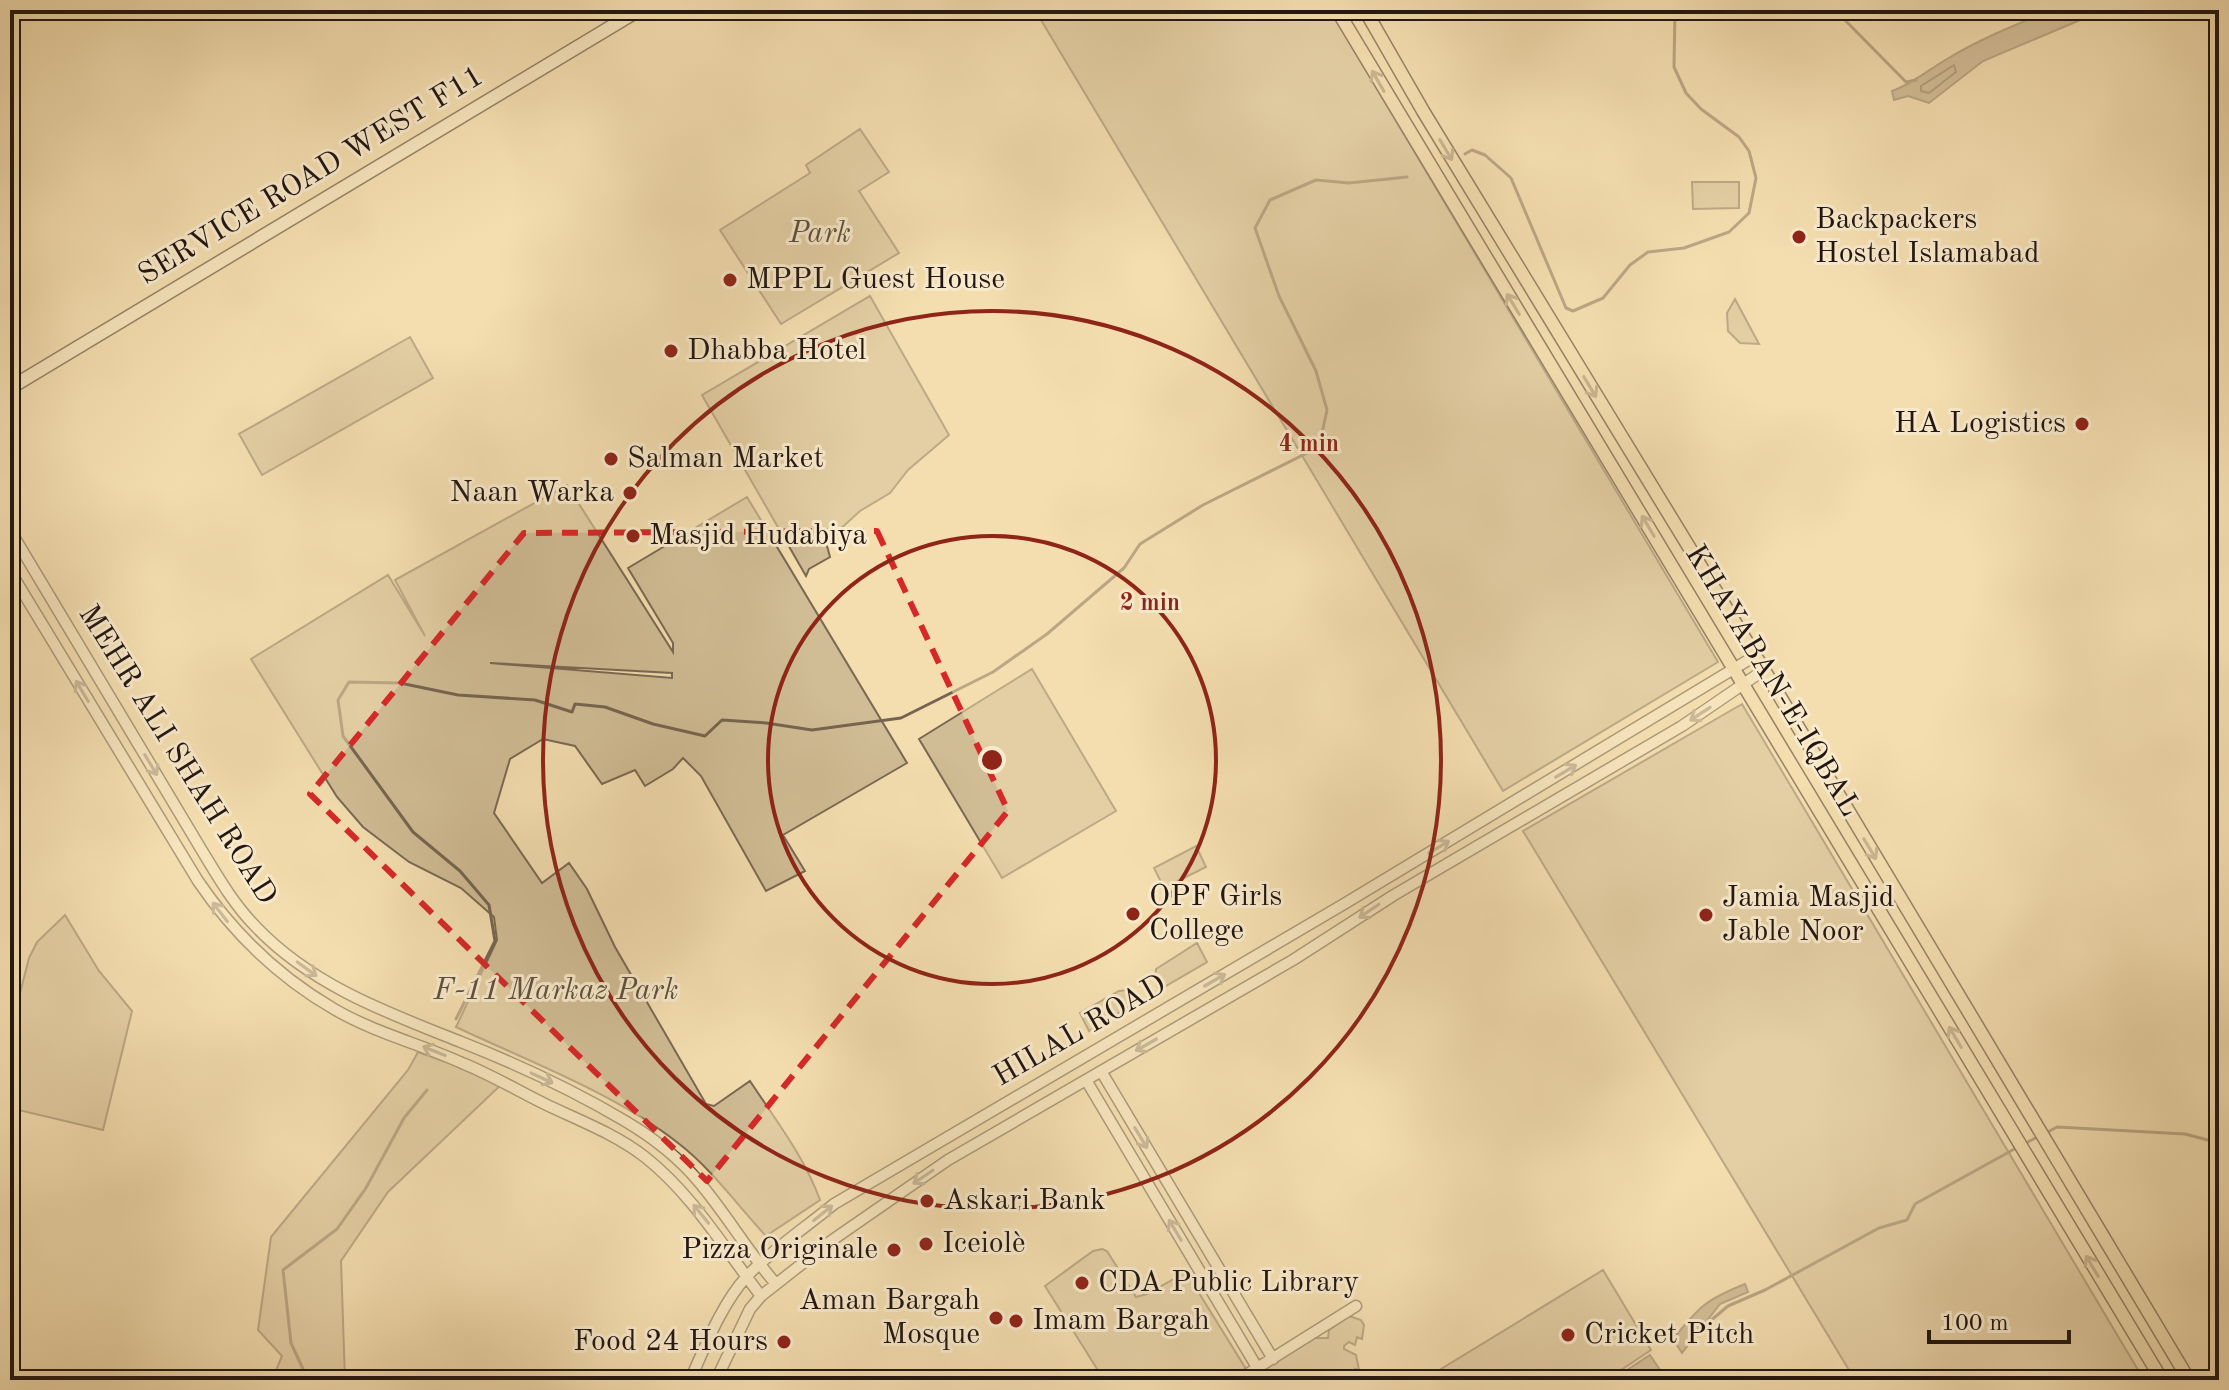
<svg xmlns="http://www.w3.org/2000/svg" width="2229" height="1390" font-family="'Old Standard TT',serif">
<rect width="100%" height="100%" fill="#f4deb0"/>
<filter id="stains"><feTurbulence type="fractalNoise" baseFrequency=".0025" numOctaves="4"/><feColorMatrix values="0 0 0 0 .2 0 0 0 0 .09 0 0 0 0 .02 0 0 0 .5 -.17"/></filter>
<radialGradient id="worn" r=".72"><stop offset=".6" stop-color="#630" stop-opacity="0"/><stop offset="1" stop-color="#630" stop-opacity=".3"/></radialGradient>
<!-- green -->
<path fill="#d0bc95" stroke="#796953" stroke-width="2" fill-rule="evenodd" d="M1035,10H1330L1718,662L1503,791Z
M860,129L889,172L859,191L899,253L781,324L720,230L810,173L806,165Z
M1692,182H1739V208L1693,209Z
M870,296L949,435L908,470L890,493L860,511L826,542L830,557L809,569L806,576L702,395Z
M1735,299L1759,344L1740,343L1728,331L1727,313Z
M410,337L433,378L262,475L239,434Z
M567,485L673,652V643L628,568L747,497L907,763L783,835L805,871L766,891L701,776L683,758L673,769L645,786L635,770L602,784L575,746L543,739L510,759L494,813L542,883L569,863L587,889L615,947L706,1104L714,1106L750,1081C775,1119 804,1156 820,1200L766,1236C738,1206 711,1168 678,1143C616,1094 528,1061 456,1027L497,940L494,917L461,888L409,862L363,827L337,797L251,659L388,575L425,636L395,580ZM490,663L672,673V678Z
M1032,669L1116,811L1002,878L919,739Z
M1742,704L2144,1380H1855L1523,831Z
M1196,846L1206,867L1164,888L1154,868Z
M65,915L99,971L132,1011L103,1130L10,1108V1032L29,958L37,942Z
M1197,943L1207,962L1159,990L1155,978L1156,969Z
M1128,990L1135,1003L1089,1031L1080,1013L1119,991Z
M418,1052L504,1082L388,1192L341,1261L345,1380H272L282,1356L258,1330L271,1237L408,1070Z
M1102,1249L1107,1251L1136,1297L1147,1294L1186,1272L1246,1369L1226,1380H1104L1045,1286L1093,1251Z
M1603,1270L1651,1350L1606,1380H1423Z
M1349,1316L1361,1320L1364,1325L1362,1339L1357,1337L1355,1345L1349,1342L1344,1346V1349L1356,1355L1359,1370L1355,1369L1358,1378L1361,1376L1363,1380H1241L1312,1338H1328L1329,1330Z"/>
<!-- water -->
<path fill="#ad9a7a" stroke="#756550" stroke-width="2" d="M2051,10H2104L1983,61L1929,103L1908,96L1894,100L1892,91C1912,84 1928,70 1947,59C1980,39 2015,25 2051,10Z
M1745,1284L1748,1292L1720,1304L1682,1353L1673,1339C1699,1307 1705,1300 1745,1284Z
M1650,1355L1660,1370L1645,1380H1612Z"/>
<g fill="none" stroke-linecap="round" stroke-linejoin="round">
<!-- shore -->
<path stroke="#685846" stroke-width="2" d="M1954,65L1956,72L1929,93L1921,91V86Z"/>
<!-- stream -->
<path stroke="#756550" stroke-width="3" d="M1835,10L1906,82L1916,80
M1465,154L1472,150L1485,155L1511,178L1566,308L1573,311L1603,298L1630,265L1648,252L1684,248L1729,232L1749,213L1756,178L1749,151L1739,137L1701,109L1686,93L1674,67L1675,10
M456,1019L495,941L489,905L460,871L413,832L343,736L338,700L349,682L400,683L458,695L535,700L572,712L575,704L605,707L653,724L705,736L722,720L766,723L812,730L901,718L993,672L1047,634L1124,568L1140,544L1203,505L1319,447L1327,410L1316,371L1279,296L1255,228L1270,200L1316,180L1349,183L1407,177
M2046,1133L2057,1127L2185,1134L2219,1143
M2024,1144L2039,1136
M1696,1333L1728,1306L1765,1290L1879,1228L1907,1220L1915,1204L2018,1147
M308,1380L291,1343L283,1270L337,1229L366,1188L404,1118L427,1090"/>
<defs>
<path id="tertiary" d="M10,530L201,849C218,877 234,905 257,928C313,986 388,1013 461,1042C517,1064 573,1090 625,1121C652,1137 679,1158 699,1182C727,1215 748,1252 776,1284
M10,571L198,881C234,934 279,977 334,1009C373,1032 420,1044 462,1063C492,1075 520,1092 549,1106C581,1121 617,1135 645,1157C693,1195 724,1248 761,1296
M1101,1071L1273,1359
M1086,1080L1258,1369
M690,1380C706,1345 721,1305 747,1276C773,1249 805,1228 834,1204L1344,904L1755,656
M716,1380L750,1309L761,1296L831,1241L948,1160L1293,960L1394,895L1682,726L1764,670
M1238,1380L1356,1306"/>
<path id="secondary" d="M10,388L639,10"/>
<path id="primary" d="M1337,10L2162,1380
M1365,10L1423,111L1764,670L2189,1380"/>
</defs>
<!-- tertiary casing -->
<use href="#tertiary" stroke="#564839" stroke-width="13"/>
<!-- secondary casing -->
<use href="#secondary" stroke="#221611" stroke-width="15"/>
<!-- primary casing -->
<use href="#primary" stroke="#221611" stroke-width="15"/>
<!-- tertiary -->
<use href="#tertiary" stroke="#f8eacc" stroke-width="10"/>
<!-- secondary -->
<use href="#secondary" stroke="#f8eacc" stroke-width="12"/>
<!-- primary -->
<use href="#primary" stroke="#f4deb0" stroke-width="12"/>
</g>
<!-- one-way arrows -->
<defs><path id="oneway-shaft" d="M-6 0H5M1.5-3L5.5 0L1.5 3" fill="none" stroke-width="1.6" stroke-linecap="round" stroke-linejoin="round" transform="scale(2)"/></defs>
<g stroke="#968468">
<use href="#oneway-shaft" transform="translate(1378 81) rotate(-120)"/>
<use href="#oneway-shaft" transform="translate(1446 150) rotate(59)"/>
<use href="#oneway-shaft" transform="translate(1513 304) rotate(-121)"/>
<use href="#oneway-shaft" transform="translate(1590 387) rotate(59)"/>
<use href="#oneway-shaft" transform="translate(1648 526) rotate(-121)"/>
<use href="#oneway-shaft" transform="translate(1870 849) rotate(59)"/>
<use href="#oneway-shaft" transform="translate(1955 1037) rotate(-121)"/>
<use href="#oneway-shaft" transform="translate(2092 1266) rotate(-121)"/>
</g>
<g stroke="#988b78">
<use href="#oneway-shaft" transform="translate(82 691) rotate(-121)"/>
<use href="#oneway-shaft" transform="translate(1700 714) rotate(147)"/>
<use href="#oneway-shaft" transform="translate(151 765) rotate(59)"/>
<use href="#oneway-shaft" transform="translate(1566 771) rotate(-31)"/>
<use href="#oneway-shaft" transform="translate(1439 847) rotate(-31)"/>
<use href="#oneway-shaft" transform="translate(1369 911) rotate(146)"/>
<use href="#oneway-shaft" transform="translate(220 912) rotate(-128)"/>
<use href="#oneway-shaft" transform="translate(307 969) rotate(36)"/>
<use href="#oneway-shaft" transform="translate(1215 980) rotate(-30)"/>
<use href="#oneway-shaft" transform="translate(1146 1045) rotate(150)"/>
<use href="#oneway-shaft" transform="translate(434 1051) rotate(-158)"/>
<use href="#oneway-shaft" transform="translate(542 1078) rotate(25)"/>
<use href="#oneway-shaft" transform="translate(1141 1138) rotate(59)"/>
<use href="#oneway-shaft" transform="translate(923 1177) rotate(146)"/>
<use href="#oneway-shaft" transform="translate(823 1213) rotate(-39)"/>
<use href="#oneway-shaft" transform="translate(701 1214) rotate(-129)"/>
<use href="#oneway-shaft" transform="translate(1175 1230) rotate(-121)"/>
</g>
<!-- marked area -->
<path d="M0 0H2229V1390H0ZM877,531L1008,811L707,1181L310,794L524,533Z" fill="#f4deb0" fill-opacity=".55" fill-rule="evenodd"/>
<path fill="none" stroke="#d62828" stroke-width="6" stroke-dasharray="16 10" stroke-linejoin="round" d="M877,531L1008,811L707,1181L310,794L524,533Z"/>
<!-- distance rings -->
<g fill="none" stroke="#8f2418" stroke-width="4">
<circle cx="992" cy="760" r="224"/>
<circle cx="992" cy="760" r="449"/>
</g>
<!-- markers -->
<g fill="#8f2418" stroke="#f8eacc" stroke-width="3">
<circle cx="1799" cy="237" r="8"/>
<circle cx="730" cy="280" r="8"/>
<circle cx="671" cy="351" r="8"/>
<circle cx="2082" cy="424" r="8"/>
<circle cx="611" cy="459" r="8"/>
<circle cx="630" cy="493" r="8"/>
<circle cx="633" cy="536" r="8"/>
<circle cx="1133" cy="914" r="8"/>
<circle cx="1706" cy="915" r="8"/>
<circle cx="927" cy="1201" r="8"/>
<circle cx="926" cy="1244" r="8"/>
<circle cx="894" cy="1250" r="8"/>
<circle cx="1082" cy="1283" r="8"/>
<circle cx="996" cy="1318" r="8"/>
<circle cx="1016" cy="1321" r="8"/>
<circle cx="1568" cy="1335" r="8"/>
<circle cx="784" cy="1342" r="8"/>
</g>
<g text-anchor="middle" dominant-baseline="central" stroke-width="6" stroke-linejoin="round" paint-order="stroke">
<!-- street labels -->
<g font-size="30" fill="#221611" stroke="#f8eacc">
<text transform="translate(311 176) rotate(-31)">SERVICE ROAD WEST F11</text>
<text transform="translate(1772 681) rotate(59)">KHAYABAN-E-IQBAL</text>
<text transform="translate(177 755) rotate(58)">MEHR ALI SHAH ROAD</text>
<text transform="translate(1080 1031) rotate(-30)">HILAL ROAD</text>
</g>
<!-- poi labels -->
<g font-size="30" fill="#221611" stroke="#f8eacc" text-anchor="start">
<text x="1815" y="220">Backpackers<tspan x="1815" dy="34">Hostel Islamabad</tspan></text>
<text x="746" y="280">MPPL Guest House</text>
<text x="687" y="351">Dhabba Hotel</text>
<text x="2066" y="424" text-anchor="end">HA Logistics</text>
<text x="627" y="459">Salman Market</text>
<text x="614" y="493" text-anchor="end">Naan Warka</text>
<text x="649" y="536">Masjid Hudabiya</text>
<text x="1149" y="897">OPF Girls<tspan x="1149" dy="34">College</tspan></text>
<text x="1722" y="898">Jamia Masjid<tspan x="1722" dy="34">Jable Noor</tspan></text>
<text x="943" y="1201">Askari Bank</text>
<text x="942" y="1244">Iceiolè</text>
<text x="878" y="1250" text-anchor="end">Pizza Originale</text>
<text x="1098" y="1283">CDA Public Library</text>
<text x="980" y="1301" text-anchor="end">Aman Bargah<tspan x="980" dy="34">Mosque</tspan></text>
<text x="1032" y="1321">Imam Bargah</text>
<text x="1584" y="1335">Cricket Pitch</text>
<text x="768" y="1342" text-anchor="end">Food 24 Hours</text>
</g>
<!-- park labels -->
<g font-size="30" font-style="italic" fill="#5f503f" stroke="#f8eacc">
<text x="820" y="234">Park</text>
<text x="556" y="991">F-11 Markaz Park</text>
</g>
</g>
<circle cx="992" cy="760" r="12" fill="#8f2418" stroke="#f8eacc" stroke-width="4"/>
<g font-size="24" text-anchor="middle" font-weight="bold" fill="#8f2418" stroke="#f8eacc" stroke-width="6" stroke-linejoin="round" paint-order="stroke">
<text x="1309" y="451">4 min</text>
<text x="1150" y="610">2 min</text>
</g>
<!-- margin -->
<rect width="2229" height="1390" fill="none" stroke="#f4deb0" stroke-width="40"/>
<rect x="12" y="12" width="2205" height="1366" fill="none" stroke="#221611" stroke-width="4"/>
<rect x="20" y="20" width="2189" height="1350" fill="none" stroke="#221611" stroke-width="2"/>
<!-- scale -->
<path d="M1929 1330v12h140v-12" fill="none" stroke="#221611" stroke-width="4"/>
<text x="1941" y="1330" font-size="24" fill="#221611" stroke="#f8eacc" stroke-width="6" paint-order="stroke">100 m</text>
<rect width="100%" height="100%" filter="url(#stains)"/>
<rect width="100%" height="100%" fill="url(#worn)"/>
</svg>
